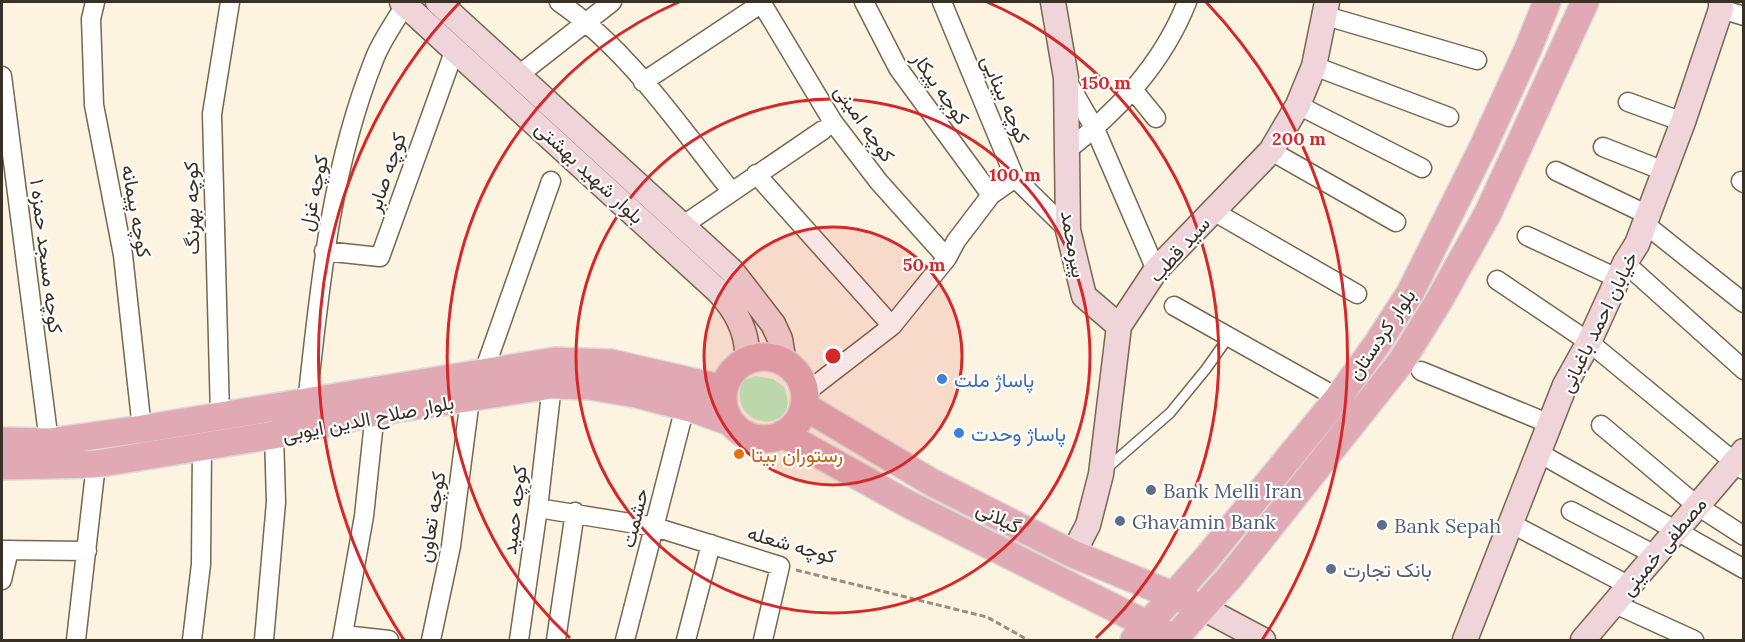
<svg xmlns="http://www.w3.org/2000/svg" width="1745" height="642" font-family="Lora,Vazirmatn,serif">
<rect width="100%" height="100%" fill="#fdf3e1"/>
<!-- green -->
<path fill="#b9efbe" d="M755,376L773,379L784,387C804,432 733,434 740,387L745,380Z"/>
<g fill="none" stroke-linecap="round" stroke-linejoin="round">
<defs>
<path id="lane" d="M1107,468L1170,413L1206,369L1228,338"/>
<path id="street" d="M95,2L91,19L94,105L123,255L142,429
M559,2C629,50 679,126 732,192
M761,2L833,122L879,182L947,258
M864,2L898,68L991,195
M942,2L1015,178L1068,230
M1721,9L1744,16
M1326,16L1477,60
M1314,66L1449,117
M520,74L612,2
M2,76L49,442
M1066,79L1095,129L1156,270
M643,82L762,3
M1134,91L1156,118
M1628,102L1683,122
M1298,105L1422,168
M1603,147L1664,171
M1271,151L1396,222
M1065,152C1118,111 1162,65 1187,2
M1556,171L1648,215
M756,174L892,326
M1741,181L1744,183
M1213,211L1357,294
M1645,224L1744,303
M682,226L823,130
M1527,236L1619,279
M324,251L380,257L455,49
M1625,263L1744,370
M1497,280L1589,342L1744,470
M1174,306L1338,398
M1421,371L1550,424
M483,374L551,181
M804,394L892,326L947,258L956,241L991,195L1015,178
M307,403C320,286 330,171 374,60C381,41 395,22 405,5
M220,415L212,114L230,2
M1601,425L1696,505L1744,536
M1539,453L1744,569
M538,508L655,527L780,566L763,640
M1571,511L1655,555
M1512,524L1628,585
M2,550L87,551
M2,580L9,550
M1615,604L1694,640
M344,635L389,640
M76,640L96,464
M192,640L201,564L202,447
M264,640L276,502L274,435
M342,640L364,516L375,412
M431,640L451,546L470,399
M519,640L538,508L552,385
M556,640L575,512
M625,640L685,407
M686,640L711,544"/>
<path id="secondary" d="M402,2L718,291C737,311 749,334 747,361
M438,2L732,271L773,324L780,339L784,363
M1053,2L1066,78L1068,230L1084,296L1119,326
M1073,554L1088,525L1101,474L1119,326L1156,270L1271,151L1298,105L1314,66L1327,2
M1203,608L1263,640
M1465,640L1565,385L1589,342L1625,263L1637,244L1683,122L1721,9V2
M1583,640L1744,451"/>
<path id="primary" d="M723 398a41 41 0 1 1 82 0a41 41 0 1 1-82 0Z
M804,406L931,482L1073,554L1189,602
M783,434L908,504L1162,632
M2,441L49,442L142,429L555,361L611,363L724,389
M2,466L96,464L274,435L375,412L552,385L590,386L636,394L697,410L730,422
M1134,640L1206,559L1338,398L1377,344L1410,293L1482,149L1528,49L1547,2
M1173,640L1230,577L1401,362L1440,299L1488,213L1585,2"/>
</defs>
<!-- lane casing -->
<use href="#lane" stroke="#76674d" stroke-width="12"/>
<!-- street casing -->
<use href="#street" stroke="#76674d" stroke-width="21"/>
<!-- secondary casing -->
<use href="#secondary" stroke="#76674d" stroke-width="27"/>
<!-- primary casing -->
<use href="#primary" stroke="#dbdad8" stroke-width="30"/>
<!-- path -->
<path stroke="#978f81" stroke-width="3" stroke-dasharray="6 3" stroke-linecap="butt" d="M796,570L987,617L1028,640"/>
<!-- lane -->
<use href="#lane" stroke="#fff" stroke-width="9"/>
<!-- street -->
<use href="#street" stroke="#fff" stroke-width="18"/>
<!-- secondary -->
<use href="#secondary" stroke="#efd4d9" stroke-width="24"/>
<!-- primary -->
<use href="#primary" stroke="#e0a9b3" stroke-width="27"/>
</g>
<!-- distance rings -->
<circle cx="833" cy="356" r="129" fill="#d62828" fill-opacity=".12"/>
<g fill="none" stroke="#d62828" stroke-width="3">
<circle cx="833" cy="356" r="129"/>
<circle cx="833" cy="356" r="257"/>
<path d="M570 638A386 386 0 0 1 679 2M987 2A386 386 0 0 1 1096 638"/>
<path d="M404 640A514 514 0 0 1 460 2M1206 2A514 514 0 0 1 1262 640"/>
</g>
<!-- markers -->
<g fill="#3f7fe0" stroke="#fff" stroke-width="2">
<circle cx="942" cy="379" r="6"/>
<circle cx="959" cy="433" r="6"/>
</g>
<circle fill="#e8710a" stroke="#fff" stroke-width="2" cx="739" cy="454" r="6"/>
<g fill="#5c6f8a" stroke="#fff" stroke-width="2">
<circle cx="1151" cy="490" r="6"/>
<circle cx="1120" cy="521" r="6"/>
<circle cx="1382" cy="525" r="6"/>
<circle cx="1331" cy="569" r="6"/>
</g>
<g text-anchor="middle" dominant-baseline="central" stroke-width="4.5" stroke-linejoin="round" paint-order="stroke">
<!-- street labels -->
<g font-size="20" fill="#373126" stroke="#fff">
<text transform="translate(941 88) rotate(55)">کوچه پیکار</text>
<text transform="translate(1006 99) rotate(67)">کوچه بینایی</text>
<text transform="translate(865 123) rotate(55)">کوچه امینی</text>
<text transform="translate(386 172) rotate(-71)">کوچه صابر</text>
<text transform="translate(590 172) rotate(43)">بلوار شهید بهشتی</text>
<text transform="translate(313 193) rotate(-78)">کوچه غزل</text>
<text transform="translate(191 208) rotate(-91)">کوچه بهرنگ</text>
<text transform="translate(137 211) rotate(80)">کوچه پیمانه</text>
<text transform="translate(1074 244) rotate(80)">پیرمحمد</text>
<text transform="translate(1179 249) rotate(-48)">سید قطب</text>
<text transform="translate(47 256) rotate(83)">کوچه مسجد حمزه ۱</text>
<text transform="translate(1598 322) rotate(-64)">خیابان احمد باغبانی</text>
<text transform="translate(1381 334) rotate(-56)">بلوار کردستان</text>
<text transform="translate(368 418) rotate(-11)">بلوار صلاح الدین ایوبی</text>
<text transform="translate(514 510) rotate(-83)">کوچه حمید</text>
<text transform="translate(431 517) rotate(-81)">کوچه تعاون</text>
<text transform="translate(999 517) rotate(27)">گیلانی</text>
<text transform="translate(634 518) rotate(-76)">حشمت</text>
<text transform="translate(792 544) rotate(16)">کوچه شعله</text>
<text transform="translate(1663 546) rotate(-50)">مصطفی خمینی</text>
</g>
<!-- shop labels -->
<g font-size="20" fill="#366cbe" stroke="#fff" text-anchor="start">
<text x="954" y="379">پاساژ ملت</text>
<text x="971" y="433">پاساژ وحدت</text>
</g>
<!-- food labels -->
<g font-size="20" fill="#c56008" stroke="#fff" text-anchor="start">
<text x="751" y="454">رستوران بیتا</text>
</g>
<!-- service labels -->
<g font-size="20" fill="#4e5e75" stroke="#fff" text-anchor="start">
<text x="1163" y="490">Bank Melli Iran</text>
<text x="1132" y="521">Ghavamin Bank</text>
<text x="1394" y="525">Bank Sepah</text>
<text x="1343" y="569">بانک تجارت</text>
</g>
</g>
<circle cx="833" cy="356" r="9" fill="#d62828" stroke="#fff" stroke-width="3"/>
<g font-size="18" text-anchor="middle" font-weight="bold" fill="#d62828" stroke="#fff" stroke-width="4.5" stroke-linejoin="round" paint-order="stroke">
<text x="1106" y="89">150 m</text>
<text x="1299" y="145">200 m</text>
<text x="1015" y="181">100 m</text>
<text x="924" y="271">50 m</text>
</g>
<!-- border -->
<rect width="1745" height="642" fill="none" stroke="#373126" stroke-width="6"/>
</svg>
